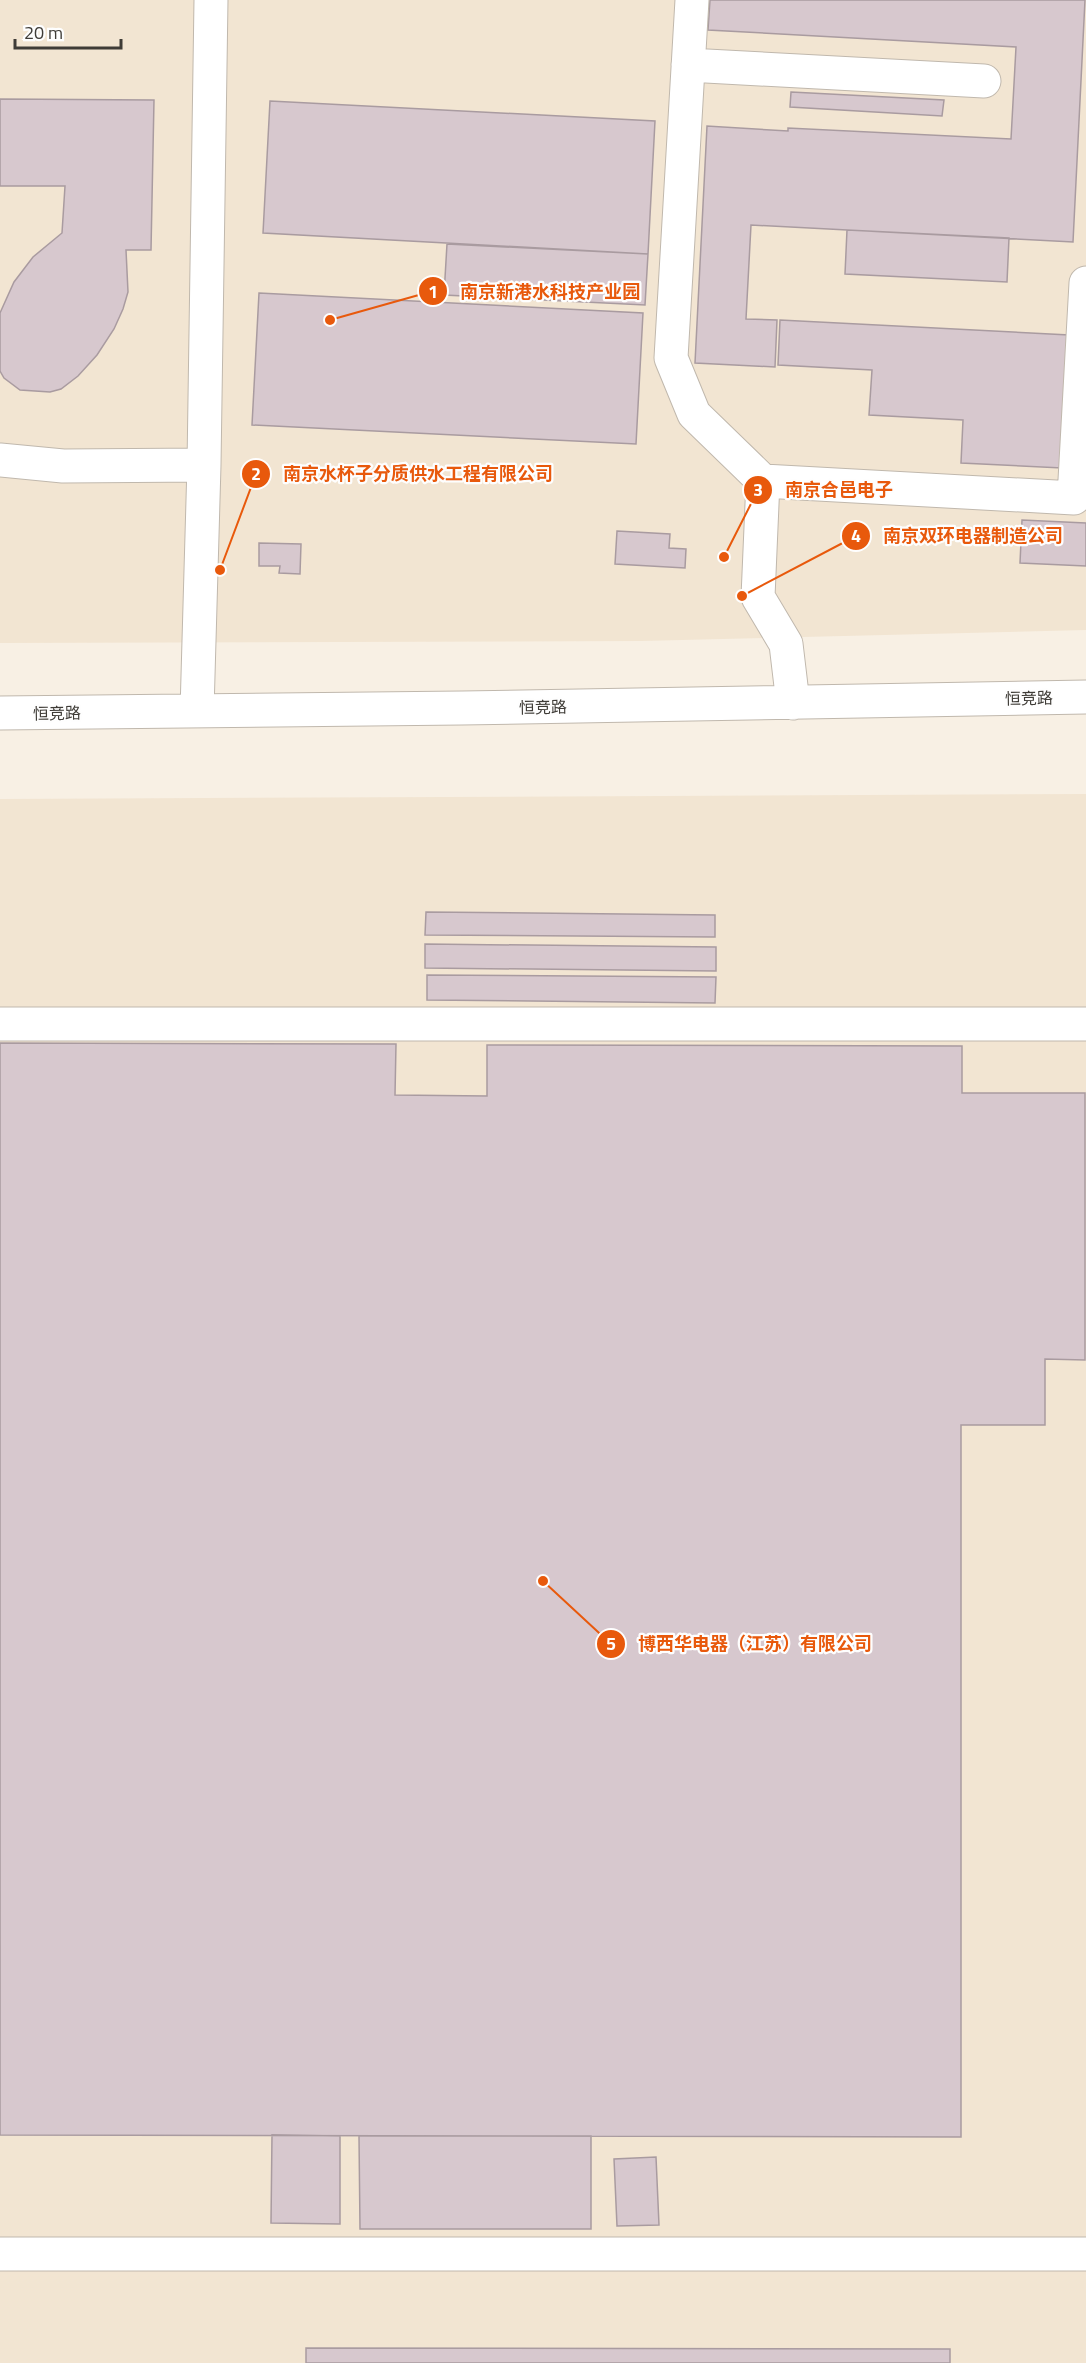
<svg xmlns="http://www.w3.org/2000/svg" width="1086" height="2363" font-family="'Titillium Web','Noto Sans SC',sans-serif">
<rect width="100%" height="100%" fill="#f8f0e4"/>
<!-- built -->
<path fill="#f2e5d2" d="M0,0H1086V630L641,641L0,643Z
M1086,794V2363H0V799Z"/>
<!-- building -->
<path fill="#d7c8ce" stroke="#a99ba0" stroke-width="1.5" d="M710,0H1085L1073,242L751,225L746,319L777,320L775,367L695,363L707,126L788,131V128L1011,139L1016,47L708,30Z
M791,92L944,100L942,116L790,107Z
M0,99L154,100L151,250H126L128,292L123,309L114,329L97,355L78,376L61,389L50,392L20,390L4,378L0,371V313L14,282L33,257L62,233L65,186H0Z
M270,101L655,121L648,254L263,233Z
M847,230L1009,238L1007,282L845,274Z
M447,244L648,254L645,305L444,295Z
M259,293L643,313L636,444L252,425Z
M780,320L1069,335L1062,468L961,463L963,420L869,415L872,370L778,365Z
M1022,520L1086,523V566L1020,563Z
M617,531L670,534L669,548L686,549L685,568L615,564Z
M259,543L301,544L300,574L279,573L280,566H259Z
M426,912L715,915V937L425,935Z
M425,944L716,947V971L425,968Z
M427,975L716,977L715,1003L427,1000Z
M0,1043L396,1044L395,1095L487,1096V1045L962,1046V1093H1085V1360L1045,1359V1425H961V2137L0,2135Z
M272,2135L340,2136V2224L271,2223Z
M359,2136H591V2229H360Z
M656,2157L659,2225L617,2226L614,2159Z
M306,2348L950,2349V2363H306Z"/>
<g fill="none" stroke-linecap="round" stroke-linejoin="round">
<defs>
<path id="minor" d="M692,0L671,358L694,414L763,481
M688,65L984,81
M0,460L63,466L204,465
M793,703L786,644L758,597L763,481L1074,498L1086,283
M197,711L204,465L211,0
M0,713L462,708L1086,697
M0,1024H1086
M0,2254H1086"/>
</defs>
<!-- minor casing -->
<use href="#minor" stroke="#c0b8ad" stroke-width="35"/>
<!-- minor -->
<use href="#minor" stroke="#fff" stroke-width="33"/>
</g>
<g text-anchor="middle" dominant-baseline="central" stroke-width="4.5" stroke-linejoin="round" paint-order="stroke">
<!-- street labels -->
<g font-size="16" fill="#3f3c37" stroke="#fefefe">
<text transform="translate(1029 698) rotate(-1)">恒竞路</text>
<text transform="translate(543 707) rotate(-1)">恒竞路</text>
<text transform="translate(57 713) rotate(-1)">恒竞路</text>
</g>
</g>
<!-- callouts -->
<path fill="none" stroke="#e8590c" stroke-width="2" d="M330 320L433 291M220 570L256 474M724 557L758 490M742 596L856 536M543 1581L611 1644"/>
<g fill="#e8590c" stroke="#fefefe" stroke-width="2">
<circle cx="330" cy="320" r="6"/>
<circle cx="220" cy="570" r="6"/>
<circle cx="724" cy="557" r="6"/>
<circle cx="742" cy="596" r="6"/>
<circle cx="543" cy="1581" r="6"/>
<circle cx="433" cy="291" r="15"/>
<circle cx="256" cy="474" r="15"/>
<circle cx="758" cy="490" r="15"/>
<circle cx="856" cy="536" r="15"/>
<circle cx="611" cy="1644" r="15"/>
</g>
<g font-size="18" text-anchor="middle" font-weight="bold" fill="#fff">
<text x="433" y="298">1</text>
<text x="256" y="480">2</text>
<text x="758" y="496">3</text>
<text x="856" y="542">4</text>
<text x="611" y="1650">5</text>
</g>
<g font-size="18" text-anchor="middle" font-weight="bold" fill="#e8590c" stroke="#fefefe" stroke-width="4.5" stroke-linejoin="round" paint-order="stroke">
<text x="550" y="298">南京新港水科技产业园</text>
<text x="418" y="480">南京水杯子分质供水工程有限公司</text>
<text x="839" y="496">南京合邑电子</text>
<text x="973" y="542">南京双环电器制造公司</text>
<text x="755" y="1650">博西华电器（江苏）有限公司</text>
</g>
<!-- scale -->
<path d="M15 39v9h106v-9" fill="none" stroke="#3f3c37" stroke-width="3"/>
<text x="24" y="39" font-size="18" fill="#3f3c37" stroke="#fefefe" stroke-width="4.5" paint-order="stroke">20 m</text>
</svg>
